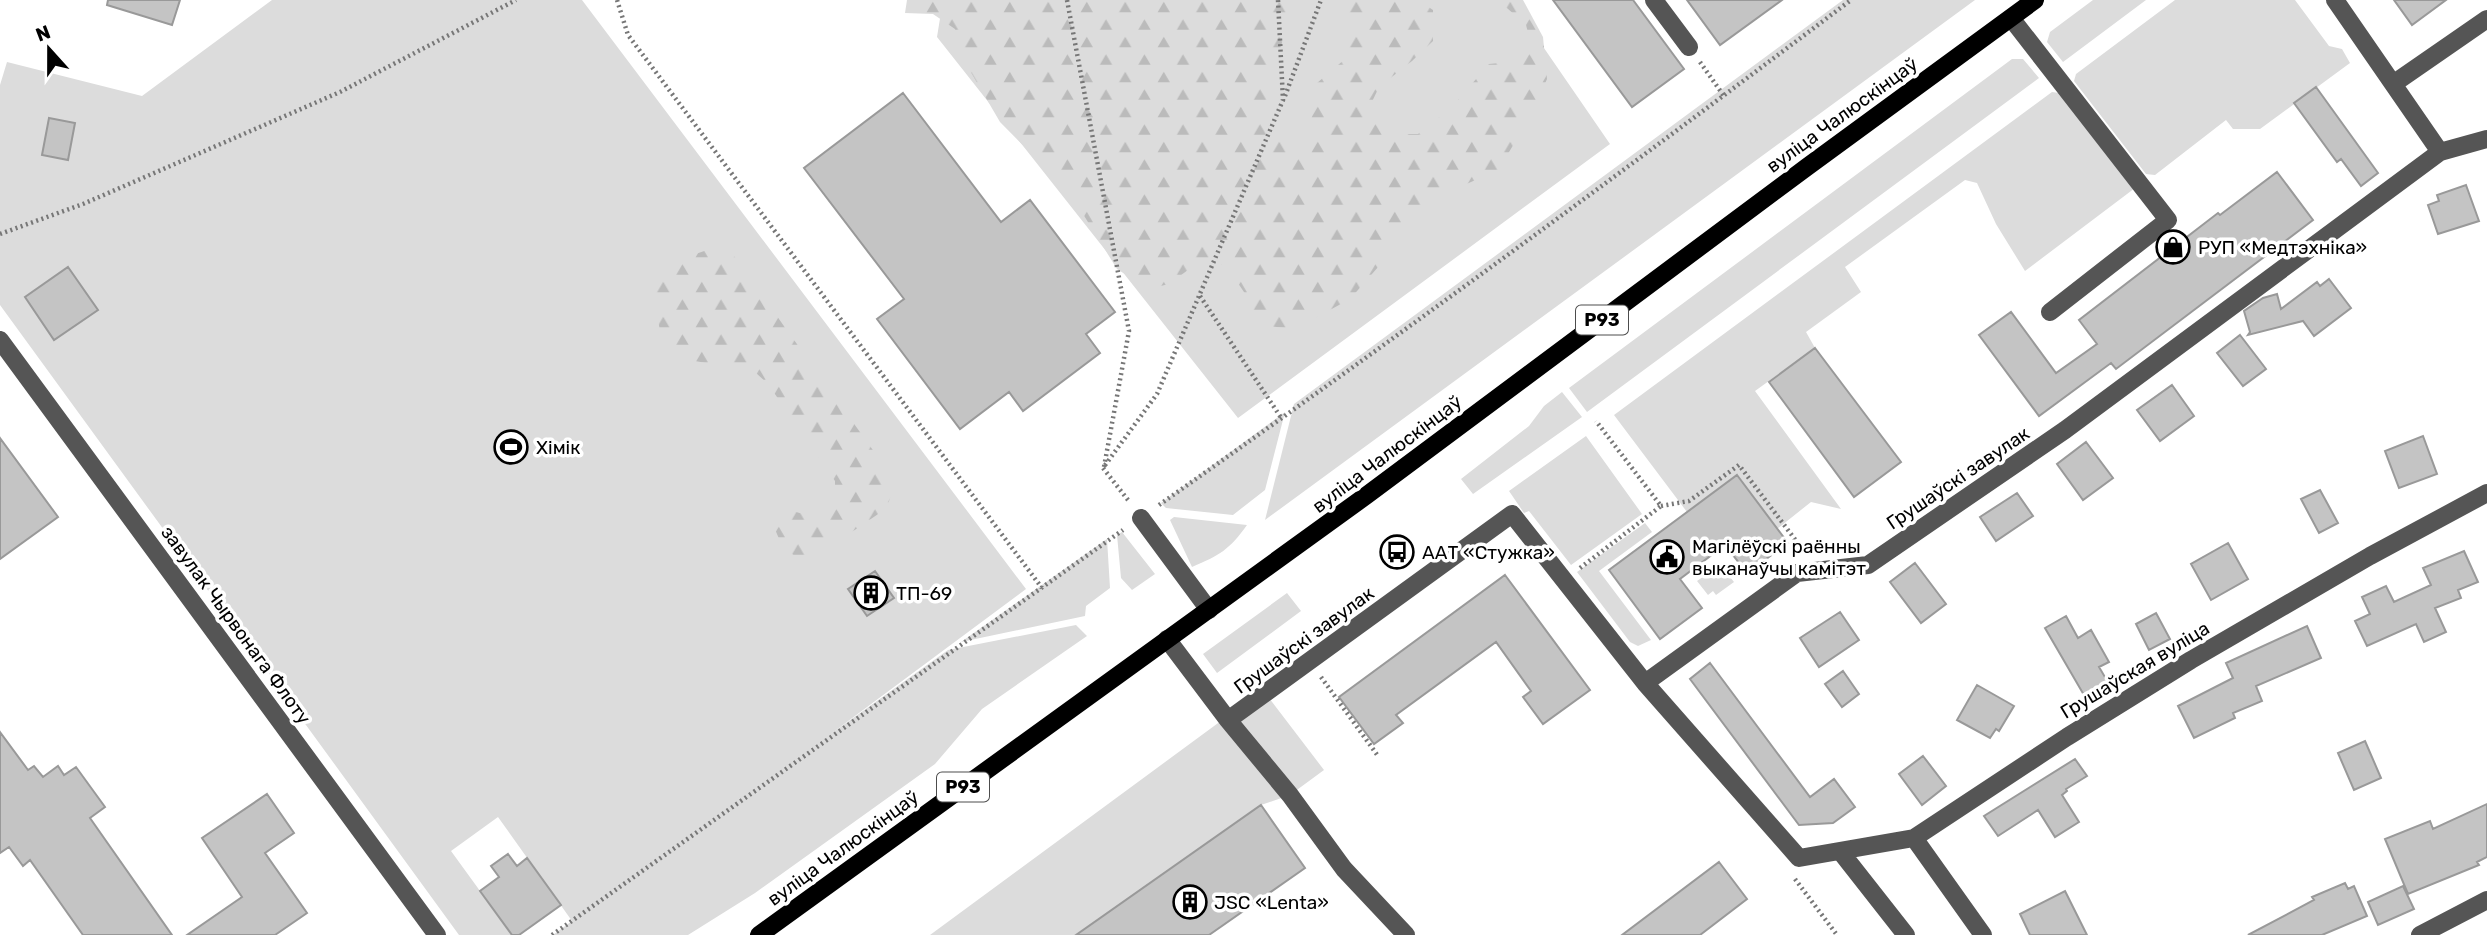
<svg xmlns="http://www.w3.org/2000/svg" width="2487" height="935" font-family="Rubik,sans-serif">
<defs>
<pattern id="forest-firs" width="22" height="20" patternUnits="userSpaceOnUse" patternTransform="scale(1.75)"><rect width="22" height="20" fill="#dcdcdc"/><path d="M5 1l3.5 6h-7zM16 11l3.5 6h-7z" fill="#bbb"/></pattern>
</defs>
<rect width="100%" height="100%" fill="#fff"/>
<!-- green -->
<path fill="#dcdcdc" d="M272,0H582L1026,589L828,736L948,650L1076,625L1087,636L982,709L935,764L755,893L688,935H553L572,921L498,817L451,851L512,935H459L0,305V85L7,62L142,96Z
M943,0H1511L1610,144L1238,418L937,37Z
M1843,0H1975L1265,520L1294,404Z
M2093,0H2146L2063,62L2047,42L2050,32Z
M2175,0H2295L2329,46L2342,49L2350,63L2260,129H2233L2226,120L2155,175L2146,174L2074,81L2076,74Z
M2012,59H2023L2039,78L1587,412L1569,388Z
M2052,92L2059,93L2135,188L2025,271L1996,224L1977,183L1965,180L1845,267L1861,292L1806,332L1815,348L1755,391L1841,509L1811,502L1777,529L1736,475L1687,512L1614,415Z
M1562,392L1582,417L1473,494L1461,479L1529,426L1544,406Z
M1285,412L1265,490L1233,515L1166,508L1161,503Z
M1586,436L1642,514L1571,565L1529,511L1524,513L1509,491Z
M1174,517L1247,525C1229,550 1220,555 1192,567L1170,520Z
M1645,523L1652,532L1599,571L1651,640L1638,646L1630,642L1577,572Z
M1122,532L1155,574L1132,590L1121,578L1117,535Z
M1107,539L1110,588L1086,606L1085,616L961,642Z
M1715,568L1717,571L1723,568L1734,582L1716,595L1713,591L1708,595L1697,581Z
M1287,593L1301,611L1217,673L1203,654Z
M1263,690L1324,770L1290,795L1261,805L1076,935H930Z"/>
<!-- forest -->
<path fill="url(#forest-firs)" d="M907,0H1292L1294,7L1265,93L1275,129L1295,151L1315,136L1310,110V89L1345,59L1353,31L1341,14L1343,0H1418L1433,10V41L1412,61L1379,87L1369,108L1386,134H1418L1451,108L1489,64L1510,62L1533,51L1526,25L1498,0H1523L1543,37L1547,79L1528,121L1498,170L1453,190L1403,224L1379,266L1350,299L1295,329L1259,325L1246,295L1225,264L1192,267L1169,284L1148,289L1117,269L1070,193L1000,122L962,57L955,29L933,14L905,13Z
M716,247L734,256L895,481L887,508L840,540L798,558L783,548L771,520L785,509L818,518L835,508V481L768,384L746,364L706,363L684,359L662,342L653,292L675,261Z"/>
<!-- building -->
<path fill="#c4c4c4" stroke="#999" stroke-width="2" d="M108,0H180L172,25L107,5Z
M1553,0H1633L1684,69L1632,107Z
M1687,0H1782L1720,45Z
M2394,0H2446L2412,25Z
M2316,87L2378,173L2361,186L2341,159L2337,162L2294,103Z
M903,93L1001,222L1030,200L1115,312L1086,334L1100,353L1023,411L1009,392L960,429L877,319L904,299L804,168Z
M49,118L75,123L68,160L42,155Z
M2277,172L2313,220L2116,369L2111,363L2039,416L1979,335L2011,312L2056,373L2097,344L2079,320L2218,213L2220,215Z
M2466,185L2479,221L2438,234L2428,205L2439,201L2437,195Z
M68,267L98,310L54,340L25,297Z
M2329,279L2351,308L2314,336L2303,321L2248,335L2250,332L2244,311L2263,298L2277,294L2281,309L2317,282L2320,286Z
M2240,335L2266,369L2243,386L2217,353Z
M1815,348L1901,462L1854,497L1769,382Z
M2172,385L2194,416L2160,441L2137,410Z
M2423,436L2437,474L2399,488L2385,451Z
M0,438L58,517L0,559Z
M2086,442L2113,478L2083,500L2057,464Z
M1737,475L1788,543L1747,573L1725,545L1680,579L1702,608L1660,639L1609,570Z
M2320,490L2338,523L2319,533L2301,499Z
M2017,493L2033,516L1996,541L1980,517Z
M2228,543L2248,579L2211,600L2191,564Z
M2464,551L2478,582L2458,590L2461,598L2435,608L2446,632L2424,642L2416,624L2367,646L2355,621L2370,614L2362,597L2386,586L2394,602L2431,585L2423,568Z
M1915,563L1946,604L1921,623L1890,582Z
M875,571L894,598L867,616L848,589Z
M1505,575L1590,690L1543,724L1523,697L1531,691L1496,642L1396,715L1403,723L1374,744L1339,697Z
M1840,612L1859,640L1819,667L1800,638Z
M2156,613L2170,639L2149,650L2136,624Z
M2066,616L2078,638L2091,630L2109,662L2099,667L2112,689L2088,702L2045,628Z
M2307,626L2321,658L2256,686L2262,701L2233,713L2235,718L2194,738L2178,706L2233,678L2226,663Z
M1710,663L1810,797L1834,779L1855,807L1833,823L1799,825L1690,679Z
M1843,671L1859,694L1842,707L1825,684Z
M1977,685L2014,706L1999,731L1996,729L1990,738L1957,720Z
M0,732L28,770L34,766L43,777L58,766L64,775L76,767L105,807L90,818L172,935H83L30,860L23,866L9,847L0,853Z
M2365,741L2381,778L2354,790L2338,753Z
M1923,756L1946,786L1922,805L1899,774Z
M2075,759L2087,776L2066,789L2067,791L2062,795L2079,822L2055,837L2038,810L1998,836L1984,816Z
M267,794L294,833L265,853L307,913L275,935H187L242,897L202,838Z
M2487,804V857L2477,862L2479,865L2408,894L2385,839L2430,821L2433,829Z
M1261,805L1305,868L1209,935H1076Z
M508,854L517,866L527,858L561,905L519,935H512L480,891L499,877L491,866Z
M1719,862L1747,899L1700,935H1622Z
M2345,883L2348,889L2354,886L2367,916L2322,935H2248L2314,900L2312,897Z
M2403,886L2414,909L2378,925L2368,902Z
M2065,891L2087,935H2030L2020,914Z"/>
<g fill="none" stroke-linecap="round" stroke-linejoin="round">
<!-- path -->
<path stroke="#777" stroke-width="4.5" stroke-dasharray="2 3.5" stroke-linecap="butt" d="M617,0L628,35L1042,588
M1067,0L1129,331L1104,467
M1700,62L1724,96
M1285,96L1321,0
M0,234L83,204L340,92L516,0
M1200,296L1282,419
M1128,500L1103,468L1157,394L1283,100L1278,0
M1159,505C1392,341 1623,172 1851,0
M1661,506L1689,501L1739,465L1803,550
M1580,568L1661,506L1596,421
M1321,677L1378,756
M1795,879L1837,935
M552,935L1123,530"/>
<!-- minor -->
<path stroke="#555" stroke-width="18" d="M1654,0L1689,47
M2335,0L2440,152
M2011,18L2168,220L2050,312
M2393,84L2487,19
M0,340L437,935
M1141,518L1209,610
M1167,639L1228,720L1512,514L1645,683L1799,858L1914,838L2067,737L2191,660L2370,556L2487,493
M1645,683L1797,573L1868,565L2065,430L2440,152L2487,139
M1228,720L1290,795L1344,869L1406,935
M1914,838L1983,935
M1840,851L1906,935
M2420,935L2487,900"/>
<!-- major -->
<path stroke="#000" stroke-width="18" d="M759,935L1367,495L1807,167L2035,0"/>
</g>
<!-- icons -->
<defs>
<symbol id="shop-ring" viewBox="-11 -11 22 22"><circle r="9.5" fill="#fff" stroke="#000" stroke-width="1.5"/><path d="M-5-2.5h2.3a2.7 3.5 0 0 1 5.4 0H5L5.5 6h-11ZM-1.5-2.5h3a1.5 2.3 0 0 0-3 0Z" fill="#000"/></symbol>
<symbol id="stadium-ring" viewBox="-11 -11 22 22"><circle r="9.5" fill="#fff" stroke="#000" stroke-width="1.5"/><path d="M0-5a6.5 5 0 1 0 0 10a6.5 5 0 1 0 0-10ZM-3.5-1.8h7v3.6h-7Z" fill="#000"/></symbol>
<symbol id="bus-ring" viewBox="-11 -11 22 22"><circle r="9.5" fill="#fff" stroke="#000" stroke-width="1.5"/><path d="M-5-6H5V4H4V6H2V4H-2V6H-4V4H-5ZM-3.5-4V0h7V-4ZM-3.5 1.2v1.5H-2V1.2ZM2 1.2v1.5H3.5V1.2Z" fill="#000"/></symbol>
<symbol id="civic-ring" viewBox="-11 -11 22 22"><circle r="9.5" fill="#fff" stroke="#000" stroke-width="1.5"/><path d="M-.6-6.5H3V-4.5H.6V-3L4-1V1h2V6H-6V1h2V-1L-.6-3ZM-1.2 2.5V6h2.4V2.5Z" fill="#000"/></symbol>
<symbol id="building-ring" viewBox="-11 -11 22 22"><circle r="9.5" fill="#fff" stroke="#000" stroke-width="1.5"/><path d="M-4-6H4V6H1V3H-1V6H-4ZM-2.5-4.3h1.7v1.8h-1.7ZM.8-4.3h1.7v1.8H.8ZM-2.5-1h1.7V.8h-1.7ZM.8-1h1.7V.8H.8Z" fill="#000"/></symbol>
</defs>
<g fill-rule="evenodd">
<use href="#shop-ring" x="2154" y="228" width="38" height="38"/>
<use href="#stadium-ring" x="492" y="428" width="38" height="38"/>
<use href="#bus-ring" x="1378" y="533" width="38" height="38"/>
<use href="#civic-ring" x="1648" y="538" width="38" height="38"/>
<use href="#building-ring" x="852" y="574" width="38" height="38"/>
<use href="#building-ring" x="1171" y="883" width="38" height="38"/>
</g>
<g text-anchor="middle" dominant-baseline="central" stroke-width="7" stroke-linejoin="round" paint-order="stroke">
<!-- shield labels -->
<g fill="#fff" stroke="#4c4c4c" stroke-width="2">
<rect x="1576" y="305.5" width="52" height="29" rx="5"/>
<rect x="937" y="772.5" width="52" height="29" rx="5"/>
</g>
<g font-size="18" font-weight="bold" fill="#000">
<text x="1602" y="320">Р93</text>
<text x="963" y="787">Р93</text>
</g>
<!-- street labels -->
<g font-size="19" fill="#000" stroke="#fff">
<text transform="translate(1842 115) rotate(-36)">вуліца Чалюскінцаў</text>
<text transform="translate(1387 454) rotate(-37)">вуліца Чалюскінцаў</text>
<text transform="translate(1958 478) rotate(-34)">Грушаўскі завулак</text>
<text transform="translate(236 625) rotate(54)">завулак Чырвонага Флоту</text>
<text transform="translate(1304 640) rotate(-36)">Грушаўскі завулак</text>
<text transform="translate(2135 670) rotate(-31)">Грушаўская вуліца</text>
<text transform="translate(843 848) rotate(-36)">вуліца Чалюскінцаў</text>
</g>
<!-- poi labels -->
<g font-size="19" fill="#000" stroke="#fff" text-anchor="start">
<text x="2198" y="247">РУП «Медтэхніка»</text>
<text x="536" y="447">Хімік</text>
<text x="1692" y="546">Магілёўскі раённы<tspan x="1692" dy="22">выканаўчы камітэт</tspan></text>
<text x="1422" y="552">ААТ «Стужка»</text>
<text x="896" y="593">ТП-69</text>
<text x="1214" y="902">JSC «Lenta»</text>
</g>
</g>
<!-- north arrow -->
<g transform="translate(49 49) rotate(339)" stroke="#ffffff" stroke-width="5" paint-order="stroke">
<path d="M0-5L12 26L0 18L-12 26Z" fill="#000000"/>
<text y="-10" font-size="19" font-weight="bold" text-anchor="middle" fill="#000000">N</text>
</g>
</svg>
